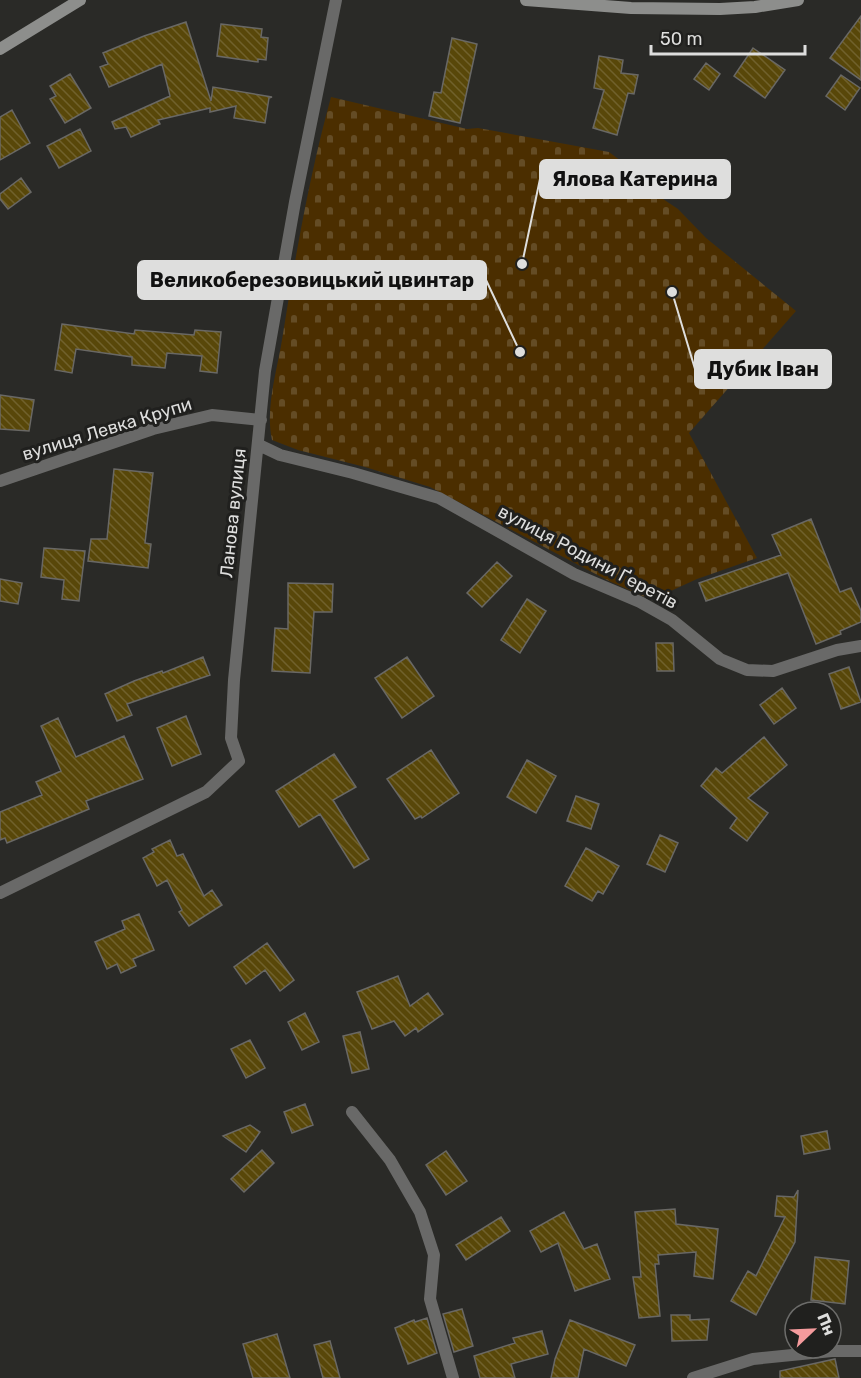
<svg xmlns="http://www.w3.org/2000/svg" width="861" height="1378" font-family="Rubik,sans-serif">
<defs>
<pattern id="cemetery-stones" width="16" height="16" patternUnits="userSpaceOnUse" patternTransform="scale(1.5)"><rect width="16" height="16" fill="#4b2e00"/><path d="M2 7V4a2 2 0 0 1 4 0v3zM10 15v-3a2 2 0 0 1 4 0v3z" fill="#644c25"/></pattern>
<pattern id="building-back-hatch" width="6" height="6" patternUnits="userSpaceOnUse" patternTransform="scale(1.5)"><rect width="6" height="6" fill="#584709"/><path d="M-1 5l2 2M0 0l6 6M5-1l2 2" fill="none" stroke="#70612c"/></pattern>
</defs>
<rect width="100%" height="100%" fill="#2a2a27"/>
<!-- cemetery -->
<path fill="url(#cemetery-stones)" d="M331,97L467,129L478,128L609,152L645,179L651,191L678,209L706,238L796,311L689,433L757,558L697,579L662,595L645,597L609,581L430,487L365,467L298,450L272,440C265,408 277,371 282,340C295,258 309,177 331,97Z"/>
<!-- building -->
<path fill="url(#building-back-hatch)" stroke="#696865" stroke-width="1.5" d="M861,16V80L830,58Z
M186,22L211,101L213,87L272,97L269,98L265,123L234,118L236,106L210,112V108L158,120L160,124L131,137L126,127L115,129L112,122L170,96L162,64L109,87L100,67L108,64L103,53L144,36Z
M221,24L262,29L261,37L268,38L266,60L258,59V62L217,56Z
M452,38L477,44L460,123L429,116L434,92L441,93Z
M753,48L785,70L765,98L734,76Z
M599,56L623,60L621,73L638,75L634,94L628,93L617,135L593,128L604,90L594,88Z
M706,63L720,74L709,90L694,79Z
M70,74L91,108L65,123L50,99L56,96L50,86Z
M841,75L860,88L845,110L826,96Z
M12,110L30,143L0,160V117Z
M80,129L91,151L59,168L47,146Z
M21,178L31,192L8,209L0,199V194Z
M62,324L134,334L135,330L194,335L195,330L221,332L217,373L200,371L202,356L167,353L165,368L132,365V357L76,349L72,373L55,370Z
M0,395L34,400L29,431L0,429Z
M114,469L153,473L145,543L151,544L148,568L88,561L91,539H107Z
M811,519L840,592L851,588L861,611V622L840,631L841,634L816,644L788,573L706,601L699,583L781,555L772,535Z
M44,548L85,551L79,601L62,599L64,580L41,577Z
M497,562L512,576L482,607L467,593Z
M0,579L22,583L18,604L0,601Z
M288,583L333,584L332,612H314L310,673L272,671L275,628L288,629Z
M527,599L546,611L520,653L501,640Z
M656,643H673L674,671H657Z
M203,657L210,675L127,704L132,715L117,721L105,694L134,681L162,671L163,673Z
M407,657L434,696L402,718L375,678Z
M849,667L861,702L841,709L829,674Z
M782,688L796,708L774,724L760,705Z
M186,716L201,754L172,766L157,728Z
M58,718L76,757L124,736L143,779L86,801L89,809L7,843L5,838L0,840V812L42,795L36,782L61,771L41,726Z
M764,737L787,765L748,798L768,813L747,841L730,828L737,818L701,786L716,768L722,773Z
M431,750L459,793L422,818L421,816L415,819L387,779Z
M334,754L356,787L333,800L369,859L354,868L320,814L299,827L276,791Z
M527,760L556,776L536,813L507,797Z
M576,796L599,804L591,829L567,821Z
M660,835L678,843L665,872L647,864Z
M170,840L177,856L183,854L204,896L212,890L222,905L189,926L179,912L182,910L167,880L157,886L143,858L154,852L152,849Z
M586,848L619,866L603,894L598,891L592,901L565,886Z
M139,914L154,950L133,959L136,966L121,973L117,964L107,969L95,942L125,929L122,921Z
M267,943L294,980L280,991L265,970L246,984L234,967Z
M398,976L410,1006L428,993L443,1014L418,1032L416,1028L405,1036L394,1021L372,1029L357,992Z
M305,1013L319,1042L302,1050L288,1022Z
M360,1032L369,1069L352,1073L343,1036Z
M250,1040L265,1068L246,1078L231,1049Z
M305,1104L313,1125L292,1133L284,1112Z
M250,1125L260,1132L246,1152L223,1136Z
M827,1131L830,1149L804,1154L801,1136Z
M262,1150L274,1163L244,1192L231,1179Z
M446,1151L467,1181L446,1195L426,1165Z
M798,1190L795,1242L756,1315L731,1301L748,1271L756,1276L785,1217L775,1216L777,1196L794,1197Z
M675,1209L676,1224L718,1229L713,1279L694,1276L696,1252L658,1255L659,1264H655L660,1316L639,1318L633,1277H641L635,1212Z
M564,1212L584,1249L597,1244L610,1279L575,1291L558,1243L541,1252L530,1231Z
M501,1217L510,1231L466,1260L456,1245Z
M815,1257L849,1261L845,1304L811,1300Z
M462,1309L473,1346L454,1352L443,1314Z
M671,1315H690V1320L709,1319L707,1340L672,1341Z
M427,1318L437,1353L408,1364L395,1328L414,1320L415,1322Z
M570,1320L635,1345L626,1366L584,1349L578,1378H551L555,1359Z
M542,1331L548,1354L511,1364L515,1378H480L474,1356L515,1343L513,1338Z
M277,1334L290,1378H253L243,1344Z
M330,1341L340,1378H323L314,1345Z
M835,1359L839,1378H780V1371Z"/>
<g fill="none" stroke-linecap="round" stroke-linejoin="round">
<!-- street -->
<path stroke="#696968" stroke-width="12" d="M259,445L280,455L353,473L439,498L574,574L640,602L672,620L720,659L747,670L773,671L837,650L861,646
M0,481L153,429L212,415L261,420
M0,893L206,792L239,761L231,738L234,680L265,371L295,202L336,0
M352,1112L390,1160L420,1212L434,1255L430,1299L453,1378
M693,1378L753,1359L832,1351H861"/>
<!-- secondary -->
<path stroke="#8d8e8c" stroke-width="12" d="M526,0L631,8L720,9L755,7L798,0
M0,49L80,0"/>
</g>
<g text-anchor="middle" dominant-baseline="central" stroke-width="6" stroke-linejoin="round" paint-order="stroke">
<!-- street labels -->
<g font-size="18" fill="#dededd" stroke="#20201e">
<text transform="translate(107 429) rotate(-17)">вулиця Левка Крупи</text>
<text transform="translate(233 513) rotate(-84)">Ланова вулиця</text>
<text transform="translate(588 557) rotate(28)">вулиця Родини Ґеретів</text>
</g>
</g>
<!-- callouts -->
<path fill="none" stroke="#dededd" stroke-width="2" d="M522 264L540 179M520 352L486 280M672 292L695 369"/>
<g fill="#dededd" stroke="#20201e" stroke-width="2">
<circle cx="522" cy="264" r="6"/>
<circle cx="520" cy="352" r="6"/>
<circle cx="672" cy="292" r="6"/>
</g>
<g fill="#dededd" stroke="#dededd" stroke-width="2">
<rect x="540" y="160" width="190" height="38" rx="6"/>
<rect x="138" y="261" width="348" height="38" rx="6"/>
<rect x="695" y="350" width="136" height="38" rx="6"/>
</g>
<g font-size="20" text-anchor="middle" font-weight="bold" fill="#111">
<text x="635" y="186">Ялова Катерина</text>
<text x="312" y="287">Великоберезовицький цвинтар</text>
<text x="763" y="376">Дубик Іван</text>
</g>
<!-- north arrow -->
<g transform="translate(813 1330) rotate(67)"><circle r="28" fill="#20201e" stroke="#6c6c6a" stroke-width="1.5"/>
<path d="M0-4.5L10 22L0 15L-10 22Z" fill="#f59b9d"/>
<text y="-9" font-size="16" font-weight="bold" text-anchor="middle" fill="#dededd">Пн</text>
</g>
<!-- scale -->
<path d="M651 45v9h154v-9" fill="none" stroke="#dededd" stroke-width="3"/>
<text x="660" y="45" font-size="18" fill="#dededd" stroke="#20201e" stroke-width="4.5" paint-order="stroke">50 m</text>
</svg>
